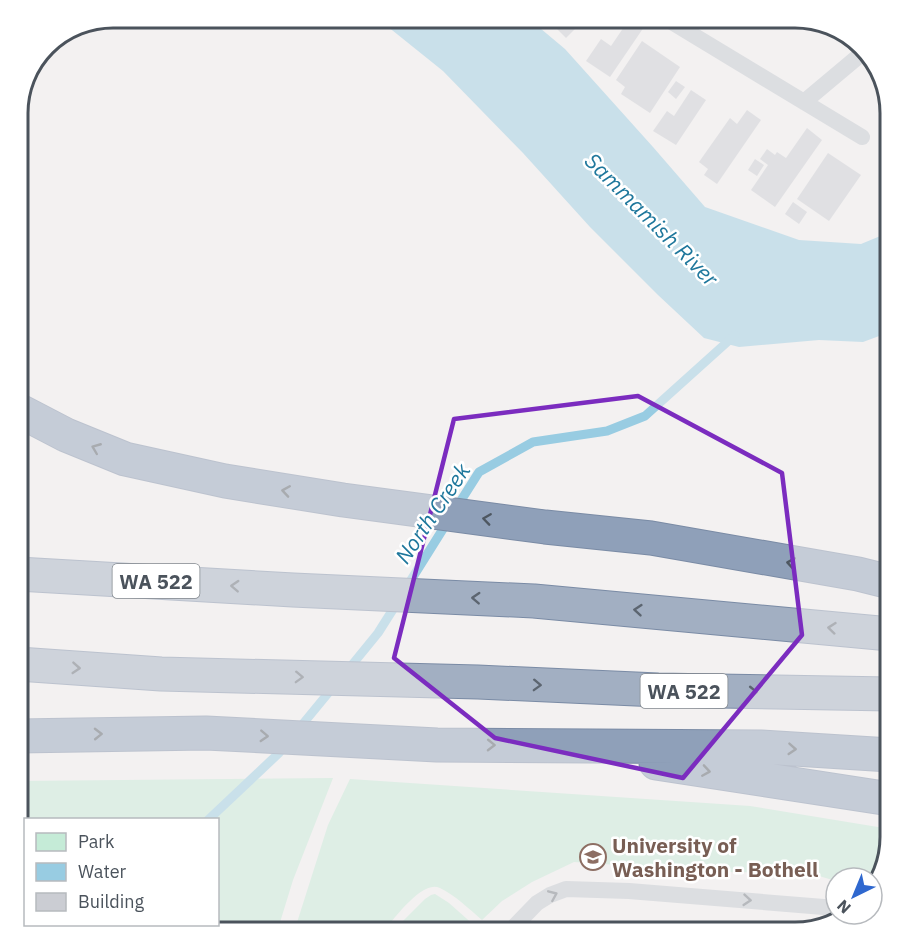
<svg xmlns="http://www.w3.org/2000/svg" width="908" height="950" font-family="'IBM Plex Sans',sans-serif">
<rect width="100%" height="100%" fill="#f3f1f1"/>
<!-- green -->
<path fill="#c5ebd7" d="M333,778L293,880L277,932H114L81,925L218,924V820H26L25,857L18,837V781Z
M350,779L750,806L890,829V836L880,878L872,889V878H836V881L809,873L722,872L574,862L532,882L502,901L482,920C469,909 455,895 440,888C422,879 394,920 382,932H294L328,825Z
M435,894L449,903L476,927L473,932H392L425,899L431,895Z"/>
<!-- water -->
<path fill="#98cce2" d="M377,18H528L565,49L653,147L705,207L799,240L861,244L890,232V332L863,342L819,340L739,347L704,338L658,295L590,227L523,153L443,71Z"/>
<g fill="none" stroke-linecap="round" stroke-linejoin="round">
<!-- stream -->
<path stroke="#98cce2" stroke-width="9" d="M455,510L479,472L533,442L607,431L645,416L735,335
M406,588L448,521
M347,671L378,633L397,603
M297,731L334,686
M208,820L279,753L286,744
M114,932L118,924"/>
</g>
<!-- building -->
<path fill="#cbcdd3" d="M546,18H586L566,38Z
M630,18L644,27L610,77L586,61L601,39L611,46Z
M642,41L680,67L650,113L621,94L625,87L616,80Z
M676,81L685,87L676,99L668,92Z
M691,90L706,100L676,145L653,131L667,111L674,116Z
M747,110L761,120L717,184L704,175L708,169L699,162L730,118L737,124Z
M807,128L822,140L775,207L751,190L768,165L760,159L767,149L775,155L777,152L786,158Z
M828,153L861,175L829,221L797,199Z
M755,159L764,165L757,176L748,170Z
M793,202L807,212L799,224L785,214Z"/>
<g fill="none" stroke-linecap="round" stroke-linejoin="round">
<defs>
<path id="trunk" d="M18,574L293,590L534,601L890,634
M18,664L161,674L478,682L658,690L890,694"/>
<path id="motorway" d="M18,410L66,435L125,459L225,481L343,500L545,527L651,538L858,574L890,582
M18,736L206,733L437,745L761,747L890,755
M656,763L890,799"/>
</defs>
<!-- trunk casing -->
<use href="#trunk" stroke="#7a8ba5" stroke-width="35"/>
<!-- motorway casing -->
<use href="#motorway" stroke="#7a8ba5" stroke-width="35"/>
<!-- service -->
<path stroke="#c1c7ce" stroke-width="16" d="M665,18L862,137
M804,102L866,50
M509,932L537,903L550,895L566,889L629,891L836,908"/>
<!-- trunk -->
<use href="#trunk" stroke="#a2afc2" stroke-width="33"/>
<!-- motorway -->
<use href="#motorway" stroke="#8fa0b9" stroke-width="33"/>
</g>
<!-- one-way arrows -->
<defs><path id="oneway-chevron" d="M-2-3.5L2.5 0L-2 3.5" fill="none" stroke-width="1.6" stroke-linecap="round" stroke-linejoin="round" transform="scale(1.5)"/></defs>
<g stroke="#4e5761">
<use href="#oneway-chevron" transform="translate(96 448) rotate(-158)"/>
<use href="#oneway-chevron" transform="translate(286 491) rotate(-171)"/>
<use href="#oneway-chevron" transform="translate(487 519) rotate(-172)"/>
<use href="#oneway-chevron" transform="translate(791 563) rotate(-170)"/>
<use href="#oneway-chevron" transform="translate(98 734) rotate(-1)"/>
<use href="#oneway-chevron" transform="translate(264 736) rotate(3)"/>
<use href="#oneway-chevron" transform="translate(491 745) rotate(1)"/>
<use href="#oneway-chevron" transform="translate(792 749) rotate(4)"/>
<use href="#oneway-chevron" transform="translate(706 771) rotate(9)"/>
</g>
<g stroke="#5c6570">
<use href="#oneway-chevron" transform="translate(235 586) rotate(-177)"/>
<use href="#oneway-chevron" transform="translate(476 598) rotate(-177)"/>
<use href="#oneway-chevron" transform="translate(638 610) rotate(-175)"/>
<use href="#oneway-chevron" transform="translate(832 628) rotate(-174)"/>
<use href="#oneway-chevron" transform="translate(76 668) rotate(4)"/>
<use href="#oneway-chevron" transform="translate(299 677) rotate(2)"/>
<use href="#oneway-chevron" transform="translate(537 685) rotate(2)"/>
<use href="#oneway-chevron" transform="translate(753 692) rotate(1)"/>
</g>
<g stroke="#6e767e">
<use href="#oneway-chevron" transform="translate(553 895) rotate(-23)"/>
<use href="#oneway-chevron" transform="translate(747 900) rotate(5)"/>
</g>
<!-- marked area -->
<path d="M0 0H908V950H0ZM638,396L782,473L802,635L683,778L495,738L394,658L454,419Z" fill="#f3f1f1" fill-opacity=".55" fill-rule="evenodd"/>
<path fill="none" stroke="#7b2cbf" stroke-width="4.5" stroke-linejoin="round" d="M638,396L782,473L802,635L683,778L495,738L394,658L454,419Z"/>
<!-- icons -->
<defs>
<symbol id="university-ring" viewBox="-11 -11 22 22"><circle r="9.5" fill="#fff" stroke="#8d6e63" stroke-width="1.5"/><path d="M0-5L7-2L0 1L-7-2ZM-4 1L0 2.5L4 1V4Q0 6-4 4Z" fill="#8d6e63"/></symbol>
</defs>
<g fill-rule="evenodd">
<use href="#university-ring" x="578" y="842" width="30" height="30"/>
</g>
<g text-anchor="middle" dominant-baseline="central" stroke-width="5" stroke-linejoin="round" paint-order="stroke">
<!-- shield labels -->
<g fill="#fff" stroke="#81878d" stroke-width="1.5">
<rect x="112.5" y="564" width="87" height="34" rx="4.5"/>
<rect x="640.5" y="674" width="87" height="34" rx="4.5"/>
</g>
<g font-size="20" font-weight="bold" fill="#4b535c">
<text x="156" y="581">WA 522</text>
<text x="684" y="691">WA 522</text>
</g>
<!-- education labels -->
<g font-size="21" font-weight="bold" fill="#785e54" stroke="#fff" text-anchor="start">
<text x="612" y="845">University of<tspan x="612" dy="24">Washington - Bothell</tspan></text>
</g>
<!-- water labels -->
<g font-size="22" font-style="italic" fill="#1e779c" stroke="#fff">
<text transform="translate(652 219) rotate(45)">Sammamish River</text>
<text transform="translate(432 513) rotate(-56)">North Creek</text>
</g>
</g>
<!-- crop -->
<path d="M0 0H908V950H0ZM113 28H795A85 85 0 0 1 880 113V837A85 85 0 0 1 795 922H113A85 85 0 0 1 28 837V113A85 85 0 0 1 113 28Z" fill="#fff" fill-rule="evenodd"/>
<path fill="none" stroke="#4b535c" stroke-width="3" d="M113 28H795A85 85 0 0 1 880 113V837A85 85 0 0 1 795 922H113A85 85 0 0 1 28 837V113A85 85 0 0 1 113 28Z"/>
<!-- legend -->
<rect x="24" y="818" width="195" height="108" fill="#ffffff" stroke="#b7babe" stroke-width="1.5"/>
<rect x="36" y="833" width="30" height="18" fill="#c5ebd7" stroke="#b7babe" stroke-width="1.5"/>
<text x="78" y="848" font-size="18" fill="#4b535c">Park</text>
<rect x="36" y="863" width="30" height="18" fill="#98cce2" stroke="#b7babe" stroke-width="1.5"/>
<text x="78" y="878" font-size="18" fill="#4b535c">Water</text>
<rect x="36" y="893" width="30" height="18" fill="#cbcdd3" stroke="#b7babe" stroke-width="1.5"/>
<text x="78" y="908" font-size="18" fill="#4b535c">Building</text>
<!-- north arrow -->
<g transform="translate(854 896) rotate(223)"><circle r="28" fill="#ffffff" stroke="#b7babe" stroke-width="1.5"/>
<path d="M0-4.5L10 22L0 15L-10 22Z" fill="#2f68cf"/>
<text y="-9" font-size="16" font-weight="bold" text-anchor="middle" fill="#4b535c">N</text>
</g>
</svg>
